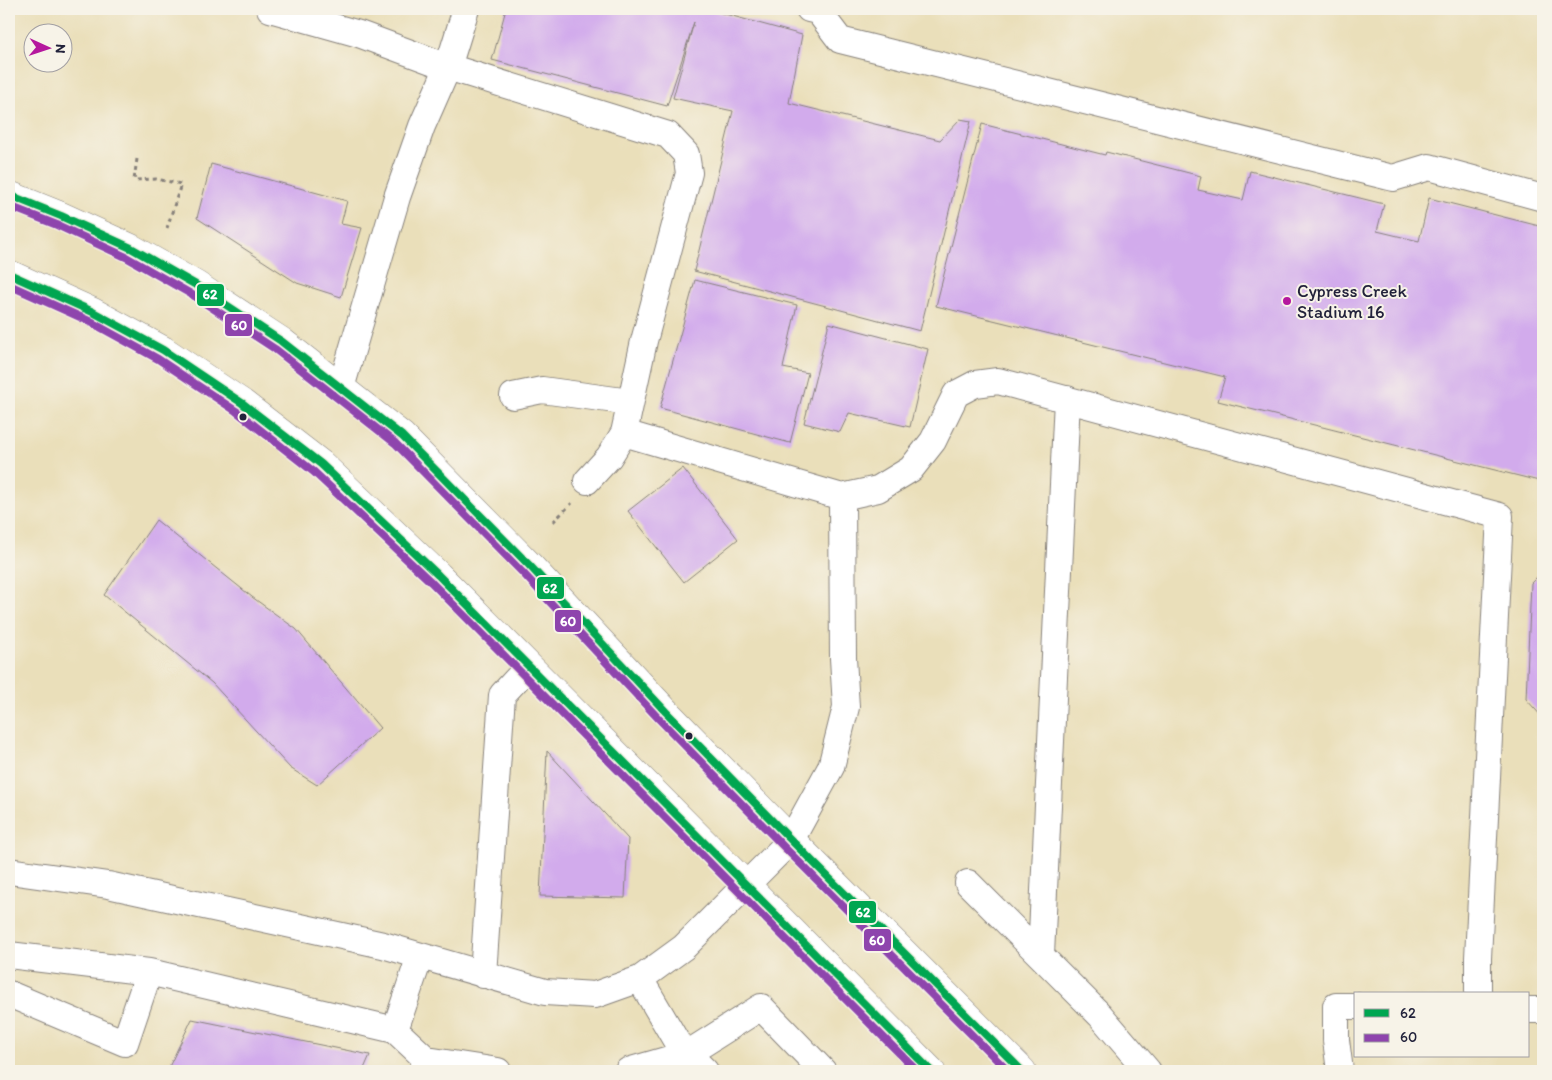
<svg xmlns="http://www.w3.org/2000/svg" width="1552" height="1080" font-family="Itim,sans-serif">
<rect width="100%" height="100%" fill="#f7f3e8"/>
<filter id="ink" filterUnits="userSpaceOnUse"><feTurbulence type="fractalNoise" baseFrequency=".02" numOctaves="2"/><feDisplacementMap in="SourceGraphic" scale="10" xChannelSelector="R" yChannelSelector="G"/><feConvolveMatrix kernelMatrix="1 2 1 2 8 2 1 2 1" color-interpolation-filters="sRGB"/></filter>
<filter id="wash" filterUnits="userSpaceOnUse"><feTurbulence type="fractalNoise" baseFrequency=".0096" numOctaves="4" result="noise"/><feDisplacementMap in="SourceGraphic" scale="20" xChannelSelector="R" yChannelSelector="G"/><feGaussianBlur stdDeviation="1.12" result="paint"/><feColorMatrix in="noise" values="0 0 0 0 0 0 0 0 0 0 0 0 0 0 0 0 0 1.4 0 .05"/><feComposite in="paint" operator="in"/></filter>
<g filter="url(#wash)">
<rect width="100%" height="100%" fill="#eadfba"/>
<g id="blocks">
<!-- building -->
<path fill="#d2abec" d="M506,9H707L802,35L789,103L940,140L960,119L971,121L920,331L694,271L733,111L673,98L694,22L667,106L492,60Z
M982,124L1105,155L1106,152L1201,176L1198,190L1243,200L1250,171L1384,204L1377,231L1419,241L1429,198L1543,227V482L1218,401L1225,377L936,306Z
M211,164L347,201L341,224L362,228L341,297L297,283L197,218Z
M695,280L797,305L783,368L808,373L790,443L660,408Z
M829,323L928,349L910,427L849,413L840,432L804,423Z
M683,468L738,539L684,582L628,511Z
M156,520L252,597L296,629L380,728L317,785L290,768L212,683L104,595Z
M1543,571V718L1526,699L1531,583Z
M547,751L628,839L625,898L540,896Z
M192,1019L370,1055L363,1071H167Z"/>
</g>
</g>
<g filter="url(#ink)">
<use href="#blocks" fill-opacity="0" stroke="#86807a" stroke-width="1"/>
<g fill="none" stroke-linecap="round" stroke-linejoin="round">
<defs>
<path id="minor" d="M809,9L818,11L840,40L1393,178L1429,167L1543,198
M341,388L397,197L422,126L448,67L466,9
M513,396L542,390L630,402
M587,481L609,457L624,433
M842,497L878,489L911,469L933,441L956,394L975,384L998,381L1500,516L1478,958V994
M9,871L108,885L383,945L545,992L595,995L640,979L684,947L791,840L831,767L846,707L843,658L842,497L624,433L644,341L689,173L686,154L668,135L448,67L359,34L270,9
M968,883L1100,1015L1148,1071
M9,955L149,972L395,1030L427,1060
M1041,955L1067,399
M483,975L502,695L528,667
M640,979L678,1044L705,1071
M9,994L125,1043L149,972
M1528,1010H1543
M395,1030L420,956
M422,1071L427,1060L498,1071
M628,1071L687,1054L761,1007L823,1071
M1340,1071L1336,1040V1006H1356"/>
<path id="major" d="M9,195L61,216L131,248L196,285L281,341L402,436L529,565L666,712L791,840L1022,1071
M9,274L93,312L163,350L242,403L321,464L438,575L931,1071"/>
</defs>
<!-- minor casing -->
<use href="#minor" stroke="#86807a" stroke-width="28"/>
<!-- major casing -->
<use href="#major" stroke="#86807a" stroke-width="29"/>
<!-- path -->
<path stroke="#86807a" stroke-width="3" stroke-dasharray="4 4" stroke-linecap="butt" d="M137,159L134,180L156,179L181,184L167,228
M553,522L572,503"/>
<!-- minor -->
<use href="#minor" stroke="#fff" stroke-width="26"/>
<!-- major -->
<use href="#major" stroke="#fff" stroke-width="28"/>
<defs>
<path id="bus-1" d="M9,195L61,216L131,248L196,285L281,341L402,436L529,565L666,712L791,840L1022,1071
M9,274L93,312L163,350L242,403L321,464L438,575L931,1071"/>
<path id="bus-2" d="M9,206L57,225L126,257L191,294L275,349L395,443L522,572L659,719L784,847L1008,1071
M9,285L89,321L158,359L236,411L314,472L431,582L917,1071"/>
</defs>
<!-- bus-1 casing -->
<use href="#bus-1" stroke="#f7f3e8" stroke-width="11"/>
<!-- bus-2 casing -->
<use href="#bus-2" stroke="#f7f3e8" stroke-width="11"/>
<!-- bus-1 -->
<use href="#bus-1" stroke="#00a651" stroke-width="8"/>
<!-- bus-2 -->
<use href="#bus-2" stroke="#8e44ad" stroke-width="8"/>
</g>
</g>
<!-- markers -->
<circle fill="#b5179e" stroke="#f7f3e8" stroke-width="2" cx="1287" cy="301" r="5"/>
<g fill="#22223b" stroke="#f7f3e8" stroke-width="2">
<circle cx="243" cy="417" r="4.5"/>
<circle cx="689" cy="736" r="4.5"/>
</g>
<g text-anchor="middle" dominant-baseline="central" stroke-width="4" stroke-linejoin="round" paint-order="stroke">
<!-- poi labels -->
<g font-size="18" fill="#22223b" stroke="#f7f3e8" text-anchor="start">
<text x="1297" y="291">Cypress Creek<tspan x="1297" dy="21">Stadium 16</tspan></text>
</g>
</g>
<g stroke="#f7f3e8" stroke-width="2">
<rect x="196" y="283" width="29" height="24" rx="5" fill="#00a651"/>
<rect x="224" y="313" width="29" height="24" rx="5" fill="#8e44ad"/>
<rect x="536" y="576" width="29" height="24" rx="5" fill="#00a651"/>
<rect x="554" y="609" width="28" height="24" rx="5" fill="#8e44ad"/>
<rect x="848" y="900" width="29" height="24" rx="5" fill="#00a651"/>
<rect x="863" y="928" width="29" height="24" rx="5" fill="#8e44ad"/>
</g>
<g font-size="14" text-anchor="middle" font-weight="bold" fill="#fff">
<text x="210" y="299">62</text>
<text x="239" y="330">60</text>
<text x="550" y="593">62</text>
<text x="568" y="626">60</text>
<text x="863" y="917">62</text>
<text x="877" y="945">60</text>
</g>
<!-- margin -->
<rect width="1552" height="1080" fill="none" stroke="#f7f3e8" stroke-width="30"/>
<!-- legend -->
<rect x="1354" y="992" width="175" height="65" fill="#f7f3e8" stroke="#a29fa3"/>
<rect x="1364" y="1009" width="25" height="8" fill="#00a651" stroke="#a29fa3"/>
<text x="1400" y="1018" font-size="15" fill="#22223b">62</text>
<rect x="1364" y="1034" width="25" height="8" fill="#8e44ad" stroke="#a29fa3"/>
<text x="1400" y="1042" font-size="15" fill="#22223b">60</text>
<!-- north arrow -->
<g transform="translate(48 48) rotate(93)"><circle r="24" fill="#f7f3e8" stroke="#a29fa3"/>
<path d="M0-4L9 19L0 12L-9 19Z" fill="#b5179e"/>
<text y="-8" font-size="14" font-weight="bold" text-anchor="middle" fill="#22223b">N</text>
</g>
</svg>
